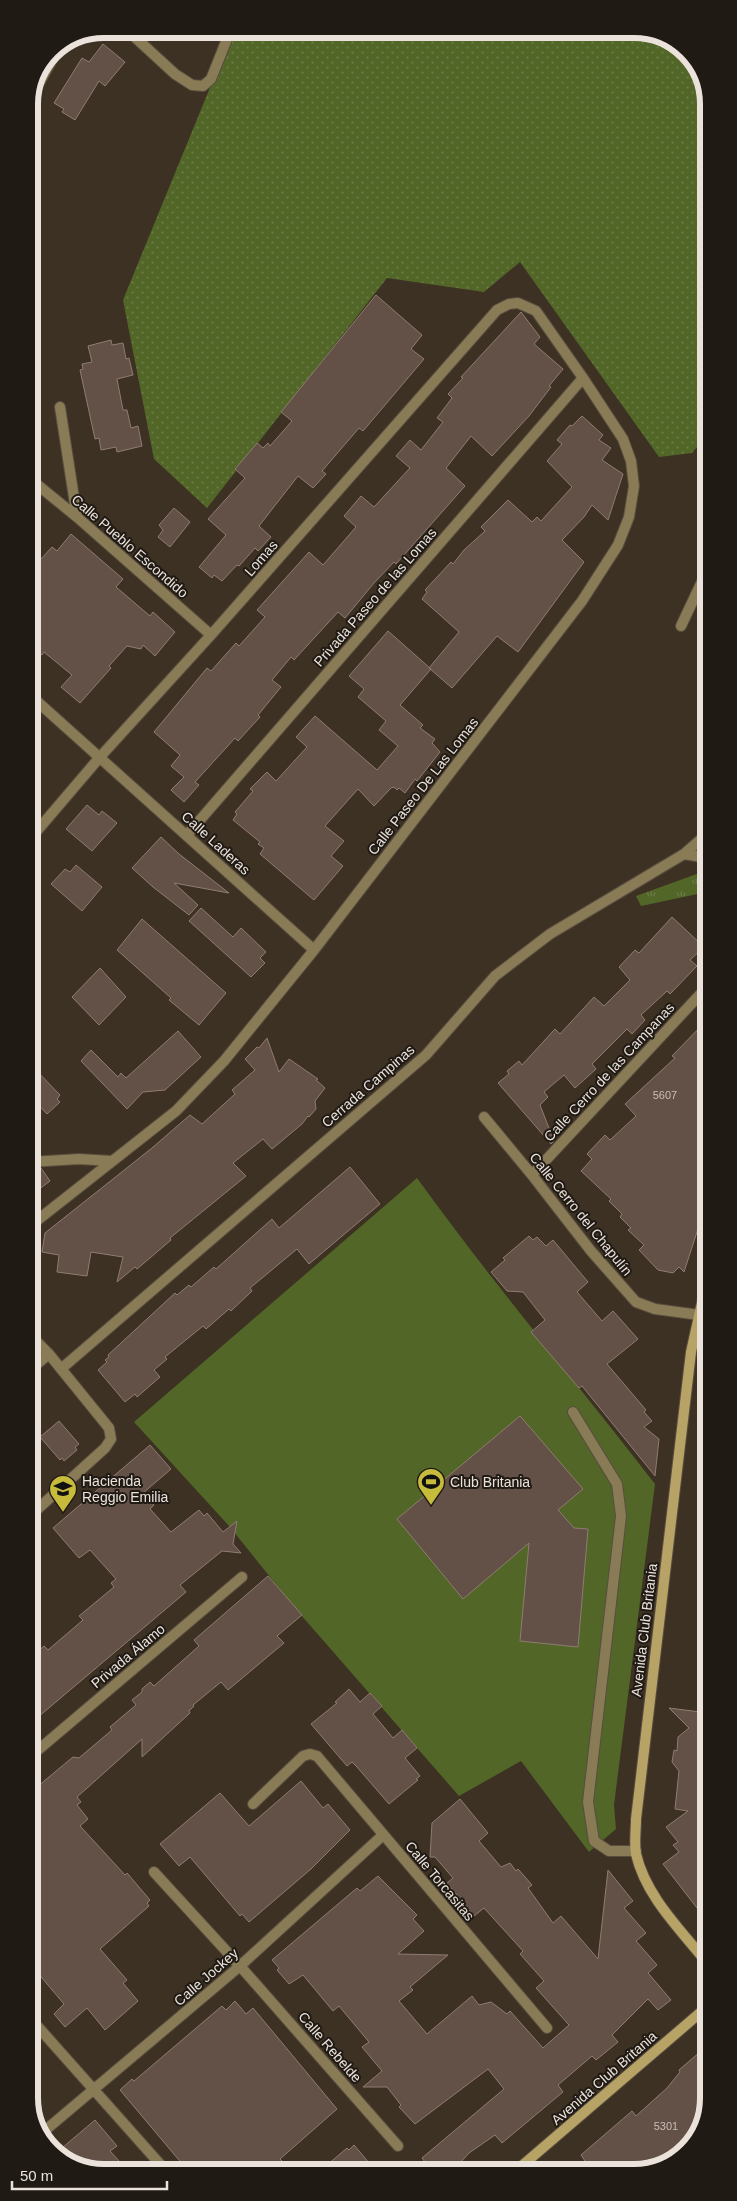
<svg xmlns="http://www.w3.org/2000/svg" width="737" height="2201" font-family="Helvetica,sans-serif">
<defs>
<pattern id="grass-dots" width="8" height="8" patternUnits="userSpaceOnUse" patternTransform="scale(1.25)"><rect width="8" height="8" fill="#526628"/><path d="M2 2h.1M6 6h.1" fill="none" stroke="#6b7c47" stroke-width="1.8" stroke-linecap="round"/></pattern>
<pattern id="park-tufts" width="24" height="20" patternUnits="userSpaceOnUse" patternTransform="scale(1.25)"><rect width="24" height="20" fill="#526628"/><path d="M3 7l-1-3M5 7V3M7 7l1-3M15 17l-1-3M17 17v-4M19 17l1-3" fill="none" stroke="#6b7c47"/></pattern>
</defs>
<rect width="100%" height="100%" fill="#3d3123"/>
<!-- grass -->
<path fill="url(#grass-dots)" d="M234,29H638L682,47L706,85V436L692,453L659,457L520,262L484,292L387,278L207,508L154,459L123,300Z"/>
<!-- park -->
<path fill="url(#park-tufts)" d="M705,871H707V892L641,906L636,896Z"/>
<!-- pitch -->
<path fill="#526628" d="M417,1178C493,1283 576,1382 655,1484L614,1805L616,1829L589,1852L521,1761L459,1796L294,1607L230,1527L134,1422Z"/>
<!-- building -->
<path fill="#635047" stroke="#907c71" d="M103,44L125,62L105,86L99,81L75,120L62,112L64,109L54,103L82,58L89,62Z
M376,295L422,335L411,349L424,359L363,431L359,428L322,471L326,474L313,488L298,476L259,526L271,537L258,551L255,548L239,566L237,565L222,581L214,575L212,578L199,567L226,535L208,519L245,478L235,469L257,443L263,448L268,443L270,446L292,421L281,412Z
M521,312L540,337L534,344L563,369L549,386L551,387L529,416L492,456L471,436L446,468L465,486L396,564L394,562L374,583L345,618L338,612L294,660L291,657L272,680L281,687L258,715L260,717L238,741L235,738L195,782L199,785L184,802L171,790L184,777L171,766L180,755L154,732L207,668L211,671L236,643L239,646L265,617L257,610L309,552L323,565L356,527L344,516L361,496L374,507L410,468L396,456L410,440L421,450L443,422L437,418L452,398L448,394L463,378L461,377Z
M111,340L112,345L123,343L126,359L129,358L133,375L117,379L123,410H127L131,428L138,426L142,446L117,452L116,447L101,450L99,438L95,439L80,370L83,369L82,364L92,362L88,346Z
M582,416L603,435L599,440L611,448L602,460L623,474L608,520L592,505L584,517L562,540L584,562L518,652L497,636L452,688L429,668L459,632L422,599L427,592L425,590L451,562L453,564L464,550L485,531L481,527L508,500L532,522L537,517L541,521L572,487L547,461L562,444L557,440L570,425L572,426Z
M174,508L190,522L170,547L158,537L163,530L159,525Z
M71,534L123,579L116,587L150,616L153,612L175,632L155,656L143,645L141,649L127,646L109,666L111,668L80,703L61,687L72,675L44,652L42,655L30,645L29,572L52,547L57,551Z
M388,631L431,669L400,705L423,725L420,728L435,739L432,743L440,752L417,781L415,779L405,793L399,788L397,790L394,787L391,788L374,806L358,789L325,826L344,841L331,856L343,866L314,900L260,854L264,848L258,844L260,842L233,820L237,814L235,812L253,791L250,789L267,772L276,781L307,747L296,737L315,716L377,770L398,746L379,730L386,721L358,697L364,689L349,676Z
M87,805L99,815L102,811L117,823L92,851L66,829Z
M161,837L179,854L229,893L174,883L198,905L189,915L153,887L132,868Z
M76,865L102,887L82,911L51,884L65,869L70,872Z
M201,908L233,937L241,928L266,952L260,958L265,963L251,977L189,921Z
M672,917L704,947L690,960L697,966L670,994L667,991L641,1015L645,1020L632,1034L627,1029L592,1064L596,1069L575,1088L564,1075L544,1092L548,1097L540,1105L554,1141L551,1144L498,1083L509,1074L507,1071L519,1061L522,1065L555,1029L560,1034L594,997L604,1006L630,980L619,967L635,950L639,953Z
M142,919L226,993L199,1025L169,1000L171,998L117,950Z
M100,968L126,997L99,1025L72,997Z
M707,1020V1201L684,1272L679,1267L673,1273L658,1270L639,1250L644,1245L628,1230L631,1228L620,1217L622,1214L609,1201L611,1199L581,1171L592,1159L587,1154L605,1135L610,1140L636,1116L625,1104L675,1058L672,1056Z
M178,1031L201,1057L165,1090L143,1092L127,1109L81,1061L91,1050L118,1077L121,1073L126,1078Z
M267,1038L279,1072L289,1059L318,1079L316,1080L325,1088L315,1101L316,1109L309,1117L308,1116L302,1124L272,1149L263,1139L233,1163L246,1176L170,1238L171,1240L137,1269L135,1267L117,1282L123,1257L91,1252L87,1276L57,1272L59,1255L42,1252L45,1233L152,1148L190,1115L202,1124L235,1094L232,1090L255,1070L245,1059L257,1047L259,1048Z
M30,1064L60,1095L57,1099L60,1102L47,1114L30,1096Z
M350,1167L380,1204L309,1264L297,1249L250,1288L252,1291L231,1311L229,1309L206,1329L203,1326L165,1357L167,1359L154,1370L160,1377L137,1397L135,1394L125,1402L98,1370L107,1362L105,1360L109,1357L108,1355L175,1293L177,1295L189,1285L191,1287L214,1267L216,1269L272,1219L279,1228Z
M41,1168L50,1181L30,1196V1169Z
M529,1236L533,1240L537,1237L546,1246L553,1240L588,1282L577,1292L602,1321L613,1311L638,1339L607,1364L646,1410L644,1412L652,1421L644,1427L659,1439L655,1476L582,1386L579,1388L531,1332L545,1320L523,1292L507,1291L491,1272L505,1260L503,1258Z
M520,1416L583,1489L558,1510L574,1528L588,1529L578,1647L520,1641L529,1543L463,1599L397,1519Z
M59,1421L79,1444L75,1447L77,1450L64,1461L62,1458L60,1460L40,1437Z
M150,1445L171,1469L143,1493L154,1505L150,1509L171,1532L199,1510L204,1516L207,1513L223,1532L237,1521L233,1544L241,1553L222,1551L180,1585L186,1592L31,1723V1689L38,1683L31,1674V1657L44,1646L48,1650L83,1620L79,1616L114,1587L111,1583L116,1579L90,1550L79,1558L53,1528Z
M268,1576L302,1615L277,1636L284,1643L228,1690L221,1682L193,1705L194,1706L189,1711L190,1713L142,1757V1739L77,1797L81,1802L77,1805L88,1819L80,1826L125,1875L127,1873L150,1900L147,1903L149,1906L100,1949L127,1980L123,1983L138,2001L105,2030L87,2008L65,2027L54,2014L64,2004L31,1965V1792L73,1757L79,1758L112,1730L110,1727L136,1705L132,1700L142,1692V1689L150,1682L154,1686L199,1646L194,1640Z
M349,1689L360,1702L370,1693L382,1706L373,1714L393,1738L402,1730L417,1748L405,1758L420,1776L416,1779L418,1780L389,1804L357,1767L352,1762L347,1766L311,1724L337,1703L335,1702Z
M669,1708L708,1713V1899L697,1908L663,1864L679,1852L673,1845L678,1842L666,1827L688,1811L675,1809L679,1771L672,1762L674,1750L677,1751L678,1737L689,1728Z
M301,1781L323,1808L328,1804L350,1830L311,1869L249,1922L242,1914L240,1916L190,1857L179,1866L160,1844L220,1793L249,1826Z
M460,1799L488,1833L479,1841L501,1867L510,1863L516,1871L518,1869L532,1885L528,1888L553,1923L561,1916L598,1959L608,1870L633,1901L624,1908L646,1933L636,1941L657,1965L648,1973L671,2000L658,2010L648,1999L612,2035L618,2042L596,2060L592,2056L558,2085L563,2092L502,2143L495,2135L469,2153L460,2163L465,2171H432L422,2158L504,2089L488,2069L415,2124L399,2107L401,2105L387,2087H363L382,2071L362,2047L369,2042L339,2006L333,2011L303,1975L289,1984L277,1970L279,1968L272,1960L357,1888L360,1891L378,1876L417,1915L413,1919L424,1931L398,1954L448,1955L410,1987L413,1990L399,2001L427,2034L472,1996L479,2005L491,2002L507,2014L510,2011L543,2048L569,2025L536,1988L544,1981L520,1954L523,1951L484,1908L474,1916L447,1883L453,1878L435,1857H430L432,1823Z
M235,2001L246,2014L253,2008L337,2109L280,2159L292,2171L189,2172L120,2090L132,2079L134,2081L222,2006L226,2010Z
M708,2045V2098L696,2133L652,2170H591L581,2155L632,2111L636,2116L667,2088L680,2072L679,2070Z
M95,2120L117,2146L110,2151L129,2172H99L55,2154Z
M354,2145L376,2171H320L347,2148L349,2150Z"/>
<g fill="none" stroke-linecap="round" stroke-linejoin="round">
<defs>
<path id="lane" d="M573,1412L617,1484L621,1516L588,1802L594,1841L609,1851H636"/>
<path id="street" d="M126,29L175,74L192,85L203,86L211,79L231,29
M29,101L59,47
M60,407L77,517
M29,478L77,517L211,635
M681,626L706,573
M30,695L314,950
M187,835L583,378
M30,839L100,757L211,635L497,310L509,304L518,303L536,311L583,378L623,439L631,461L634,486L629,517L618,545L582,601L314,950L224,1061L176,1111L30,1226
M684,854L707,858
M484,1117L532,1175L591,1251L636,1302L655,1309L707,1316
M30,1162L79,1159L112,1161
M532,1175L707,987
M30,1335L49,1354L109,1428L111,1439L105,1448L31,1515
M61,1369L426,1055L495,976L550,934L684,854L707,834
M30,1370L49,1354
M31,1756L242,1577
M253,1804L303,1756L310,1754L317,1756L547,2028
M154,1872L240,1966L398,2146
M31,2019L167,2172
M42,2133L240,1966L383,1835"/>
<path id="secondary" d="M707,1280L691,1352L636,1819C636,1830 634,1843 636,1854C646,1897 681,1930 708,1964
M517,2170L708,2006"/>
</defs>
<!-- lane casing -->
<use href="#lane" stroke="#594d40" stroke-width="12"/>
<!-- street casing -->
<use href="#street" stroke="#594d40" stroke-width="12"/>
<!-- secondary casing -->
<use href="#secondary" stroke="#594d40" stroke-width="12"/>
<!-- lane -->
<use href="#lane" stroke="#887b55" stroke-width="10"/>
<!-- street -->
<use href="#street" stroke="#887b55" stroke-width="10"/>
<!-- secondary -->
<use href="#secondary" stroke="#b7a366" stroke-width="10"/>
</g>
<!-- icons -->
<defs>
<symbol id="stadium-pin" viewBox="-11 -11 22 30"><path d="M0 17L-7.5 6A9.5 9.5 0 1 1 7.5 6Z" fill="#c7bb3c" stroke="#201a14"/><path d="M0-5a6.5 5 0 1 0 0 10a6.5 5 0 1 0 0-10ZM-3.5-1.8h7v3.6h-7Z" fill="#111"/></symbol>
<symbol id="school-pin" viewBox="-11 -11 22 30"><path d="M0 17L-7.5 6A9.5 9.5 0 1 1 7.5 6Z" fill="#c7bb3c" stroke="#201a14"/><path d="M0-5L7-2L0 1L-7-2ZM-4 1L0 2.5L4 1V4Q0 6-4 4Z" fill="#111"/></symbol>
</defs>
<g fill-rule="evenodd">
<use href="#stadium-pin" x="415" y="1466" width="32" height="43"/>
<use href="#school-pin" x="47" y="1473" width="32" height="43"/>
</g>
<g text-anchor="middle" dominant-baseline="central" stroke-width="4" stroke-linejoin="round" paint-order="stroke">
<!-- number labels -->
<g font-size="11" fill="#c9beb6">
<text x="665" y="1095">5607</text>
<text x="666" y="2126">5301</text>
</g>
<!-- street labels -->
<g font-size="14" fill="#ebe3db" stroke="#201a14">
<text transform="translate(130 546) rotate(41)">Calle Pueblo Escondido</text>
<text transform="translate(261 558) rotate(-49)">Lomas</text>
<text transform="translate(375 597) rotate(-49)">Privada Paseo de las Lomas</text>
<text transform="translate(423 786) rotate(-52)">Calle Paseo De Las Lomas</text>
<text transform="translate(216 843) rotate(42)">Calle Laderas</text>
<text transform="translate(609 1072) rotate(-47)">Calle Cerro de las Campanas</text>
<text transform="translate(368 1086) rotate(-41)">Cerrada Campinas</text>
<text transform="translate(581 1214) rotate(51)">Calle Cerro del Chapulín</text>
<text transform="translate(644 1630) rotate(-83)">Avenida Club Britania</text>
<text transform="translate(128 1656) rotate(-40)">Privada Álamo</text>
<text transform="translate(440 1881) rotate(50)">Calle Torcasitas</text>
<text transform="translate(206 1977) rotate(-41)">Calle Jockey</text>
<text transform="translate(330 2047) rotate(49)">Calle Rebelde</text>
<text transform="translate(604 2078) rotate(-41)">Avenida Club Britania</text>
</g>
<!-- poi labels -->
<g font-size="14" fill="#ebe3db" stroke="#201a14" text-anchor="start">
<text x="82" y="1481">Hacienda<tspan x="82" dy="16">Reggio Emilia</tspan></text>
<text x="450" y="1482">Club Britania</text>
</g>
</g>
<!-- crop -->
<path d="M0 0H737V2201H0ZM104 38H634A66 66 0 0 1 700 104V2098A66 66 0 0 1 634 2164H104A66 66 0 0 1 38 2098V104A66 66 0 0 1 104 38Z" fill="#201a14" fill-rule="evenodd"/>
<path fill="none" stroke="#ebe3db" stroke-width="6" d="M104 38H634A66 66 0 0 1 700 104V2098A66 66 0 0 1 634 2164H104A66 66 0 0 1 38 2098V104A66 66 0 0 1 104 38Z"/>
<!-- scale -->
<path d="M12 2181v8h155v-8" fill="none" stroke="#ebe3db" stroke-width="2.5"/>
<text x="20" y="2181" font-size="15" fill="#ebe3db" stroke="#201a14" stroke-width="4" paint-order="stroke">50 m</text>
</svg>
